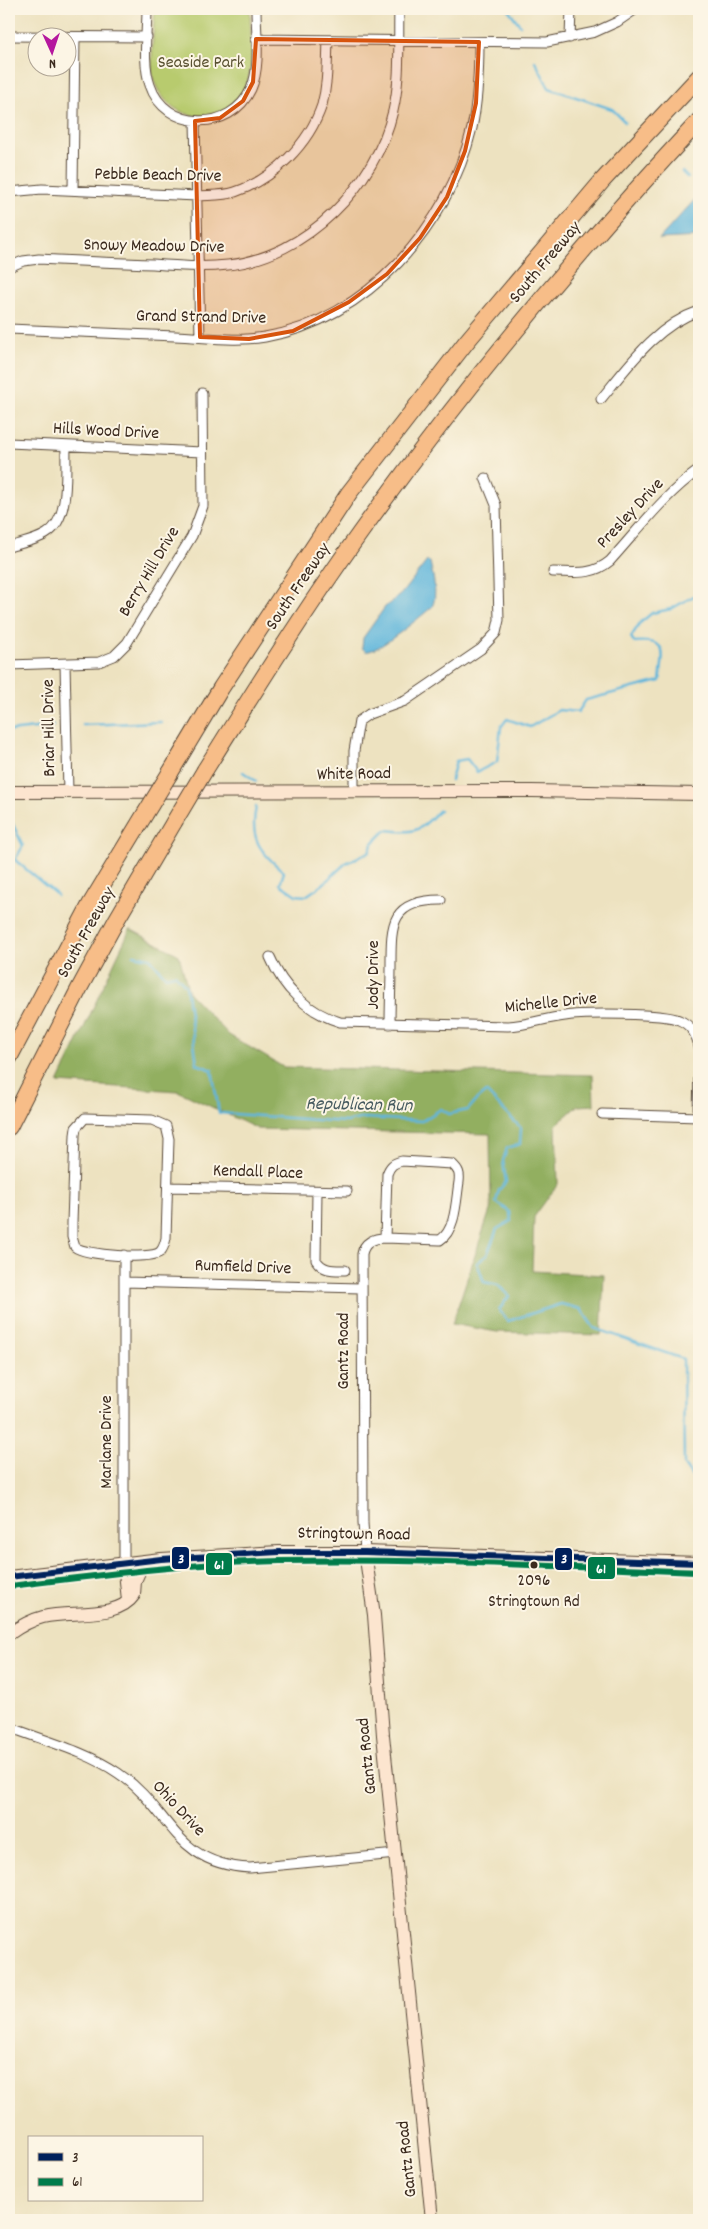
<svg xmlns="http://www.w3.org/2000/svg" width="708" height="2229" font-family="Dekko,sans-serif">
<rect width="100%" height="100%" fill="#fcf5e5"/>
<filter id="ink" filterUnits="userSpaceOnUse"><feTurbulence type="fractalNoise" baseFrequency=".02" numOctaves="2"/><feDisplacementMap in="SourceGraphic" scale="10" xChannelSelector="R" yChannelSelector="G"/><feConvolveMatrix kernelMatrix="1 2 1 2 8 2 1 2 1" color-interpolation-filters="sRGB"/></filter>
<filter id="wash" filterUnits="userSpaceOnUse"><feTurbulence type="fractalNoise" baseFrequency=".0096" numOctaves="4" result="noise"/><feDisplacementMap in="SourceGraphic" scale="20" xChannelSelector="R" yChannelSelector="G"/><feGaussianBlur stdDeviation="1.12" result="paint"/><feColorMatrix in="noise" values="0 0 0 0 0 0 0 0 0 0 0 0 0 0 0 0 0 1.4 0 .05"/><feComposite in="paint" operator="in"/></filter>
<g filter="url(#wash)">
<rect width="100%" height="100%" fill="#ede2c0"/>
<!-- green -->
<path fill="#b8cb6e" stroke="#7a7a46" d="M155,9H250C250,33 255,66 245,88C224,132 165,122 153,77C150,65 154,24 155,9Z"/>
<!-- forest -->
<path fill="#92af61" stroke="#666c40" d="M130,929L179,955L189,993L229,1035L283,1067L593,1075L594,1105L577,1106L556,1125L558,1184L534,1217L532,1271L604,1275L601,1335L497,1332L452,1324L491,1207L490,1134L258,1129L178,1091L58,1083Z"/>
<!-- water -->
<path fill="#5eb6db" stroke="#4c707c" d="M699,195V237L659,239Z
M427,561L430,562C433,576 438,595 432,607C420,617 382,649 369,651C365,652 365,650 362,648L363,638L385,607L401,594Z"/>
<g fill="none" stroke-linecap="round" stroke-linejoin="round">
<!-- stream -->
<path stroke="#5eb6db" stroke-width="2.5" d="M508,9L520,25
M535,61L549,88L612,109L625,122
M682,172L688,178
M83,725L161,722
M9,731L53,726
M243,772L256,781
M451,780L456,761L467,759L477,772L497,762L501,727L507,719L530,727L559,710L578,712L586,700L660,681C663,652 670,639 634,642L631,637L640,623L652,613L671,609L699,593
M256,807C249,839 260,852 284,872L280,884L296,895L306,896L322,885L346,863L369,852L373,843L386,830C418,834 418,831 440,810
M9,816L23,846L15,860L57,895
M134,955L150,958L165,976L175,974L186,986L197,1064L212,1070L219,1113L346,1122L364,1118L422,1121L441,1109L449,1114L468,1110L477,1099L486,1092L521,1128L520,1144L507,1148L503,1161L506,1182L499,1190L496,1202L510,1212L511,1221L497,1229L487,1255L477,1263L484,1282L498,1285L509,1296L499,1310L508,1321L561,1304L581,1309L594,1328L683,1359L684,1465L695,1481H699"/>
</g>
</g>
<g filter="url(#ink)">
<g fill="none" stroke-linecap="round" stroke-linejoin="round">
<defs>
<path id="street" d="M147,9C147,33 142,62 150,85C165,131 231,133 251,89C261,66 256,34 256,9
M9,36L147,37
M570,38L571,9
M256,39L547,42L595,32L617,22L636,9
M195,121L200,337
M73,190L75,37
M9,192L42,189L197,196C210,195 223,196 235,192C274,179 309,144 322,105C328,83 327,62 328,40
M9,267L23,261L39,259C77,261 115,263 153,264C178,266 203,268 228,265C306,257 376,185 393,111C401,78 398,42 399,9
M9,329C64,331 120,334 175,336C204,337 236,342 265,337C367,320 449,226 472,128C478,100 479,70 479,42
M601,399C629,365 657,325 699,311
M9,443L202,452
M9,547C21,543 35,541 46,534C71,519 65,472 66,446
M553,572C575,572 592,576 610,561C639,529 665,494 699,470
M65,664L68,792
M9,665L99,662L114,656L127,643L192,536L203,506L202,393
M354,792V751L359,721L369,714L405,701L481,649L496,633L499,620L496,505L485,478
M270,957C283,988 307,1012 340,1022L508,1026C528,1025 545,1018 565,1016C583,1013 664,1013 679,1020C691,1025 697,1036 699,1047
M390,1024C390,1005 391,985 391,966C391,925 390,900 441,900
M602,1114L699,1117
M698,1117L699,1063
M85,1118L152,1120L166,1126L169,1139L166,1238C165,1243 164,1248 160,1252C150,1260 85,1255 75,1247L72,1237V1223L75,1135L76,1128Z
M402,1161L452,1164C459,1170 460,1174 459,1182C456,1200 456,1230 440,1240L385,1238L387,1174C390,1166 393,1163 402,1161Z
M168,1187L347,1191
M317,1191L316,1260C323,1271 333,1270 345,1270
M124,1255V1563
M124,1282L361,1288
M365,1552L363,1523L362,1254C364,1242 374,1238 385,1238
M9,1727C45,1741 86,1751 118,1773C171,1808 172,1864 250,1868L396,1854"/>
<path id="secondary" d="M9,792L532,791L699,794
M365,1552L374,1615L383,1735L432,2220
M124,1563L128,1600
M9,1577L161,1559L279,1552H365L699,1563
M9,1634C19,1627 31,1620 43,1617C71,1610 117,1620 134,1595L135,1581L144,1561"/>
<path id="highway" d="M205,770C255,690 305,610 360,533C464,388 578,251 699,121
M170,773L221,688L349,493L467,341L603,180L699,77
M9,1058L90,905L145,814
M9,1127L80,987L117,919L174,822"/>
</defs>
<!-- street casing -->
<use href="#street" stroke="#564636" stroke-width="11"/>
<!-- secondary casing -->
<use href="#secondary" stroke="#564636" stroke-width="14"/>
<!-- highway casing -->
<use href="#highway" stroke="#564636" stroke-width="18"/>
<!-- street -->
<use href="#street" stroke="#fff" stroke-width="9"/>
<!-- secondary -->
<use href="#secondary" stroke="#fce5cf" stroke-width="12"/>
<!-- highway -->
<use href="#highway" stroke="#f7bd88" stroke-width="16"/>
<defs>
<path id="highway-bridge" d="M145,814L170,773
M174,822L205,770"/>
</defs>
<!-- highway-bridge casing -->
<use href="#highway-bridge" stroke="#564636" stroke-width="18" stroke-linecap="butt"/>
<!-- highway-bridge -->
<use href="#highway-bridge" stroke="#f7bd88" stroke-width="16"/>
<defs>
<path id="bus-1" d="M9,1577L161,1559L279,1552H365L699,1563"/>
<path id="bus-2" d="M10,1586C100,1575 190,1563 280,1561C420,1558 560,1567 699,1572"/>
</defs>
<!-- bus-1 casing -->
<use href="#bus-1" stroke="#fcf5e5" stroke-width="10"/>
<!-- bus-2 casing -->
<use href="#bus-2" stroke="#fcf5e5" stroke-width="10"/>
<!-- bus-1 -->
<use href="#bus-1" stroke="#00205b" stroke-width="6"/>
<!-- bus-2 -->
<use href="#bus-2" stroke="#007b4b" stroke-width="6"/>
</g>
</g>
<!-- marked area -->
<path fill="#d7540e" fill-opacity="0.2" stroke="#d7540e" stroke-width="4" stroke-linejoin="round" d="M256,39L479,42L476,103L465,151L447,197L420,238L387,274L349,302L293,331L249,339L200,337L195,121L220,118L243,101L253,82Z"/>
<!-- markers -->
<circle fill="#3b2a1e" stroke="#fcf5e5" stroke-width="2" cx="534" cy="1565" r="4.5"/>
<g text-anchor="middle" dominant-baseline="central" stroke-width="4" stroke-linejoin="round" paint-order="stroke">
<!-- bus labels -->
<g font-size="17" fill="#3b2a1e" stroke="#fcf5e5">
<text x="534" y="1582">2096<tspan x="534" dy="21">Stringtown Rd</tspan></text>
</g>
<!-- park labels -->
<g font-size="18" fill="#5a5232" stroke="#fcf5e5">
<text x="201" y="63">Seaside Park</text>
</g>
<!-- street labels -->
<g font-size="18" fill="#3b2a1e" stroke="#fcf5e5">
<text transform="translate(158 176) rotate(1)">Pebble Beach Drive</text>
<text transform="translate(154 247) rotate(1)">Snowy Meadow Drive</text>
<text transform="translate(546 263) rotate(-50)">South Freeway</text>
<text transform="translate(201 318) rotate(1)">Grand Strand Drive</text>
<text transform="translate(106 432) rotate(3)">Hills Wood Drive</text>
<text transform="translate(631 514) rotate(-47)">Presley Drive</text>
<text transform="translate(150 572) rotate(-59)">Berry Hill Drive</text>
<text transform="translate(299 587) rotate(-56)">South Freeway</text>
<text transform="translate(50 728) rotate(-91)">Briar Hill Drive</text>
<text transform="translate(354 775) rotate(-1)">White Road</text>
<text transform="translate(87 933) rotate(-61)">South Freeway</text>
<text transform="translate(374 975) rotate(-90)">Jody Drive</text>
<text transform="translate(551 1004) rotate(-6)">Michelle Drive</text>
<text transform="translate(258 1173) rotate(2)">Kendall Place</text>
<text transform="translate(243 1268) rotate(2)">Rumfield Drive</text>
<text transform="translate(344 1351) rotate(-90)">Gantz Road</text>
<text transform="translate(107 1442) rotate(-90)">Marlane Drive</text>
<text transform="translate(354 1535) rotate(1)">Stringtown Road</text>
<text transform="translate(368 1756) rotate(-96)">Gantz Road</text>
<text transform="translate(178 1809) rotate(47)">Ohio Drive</text>
<text transform="translate(408 2159) rotate(-96)">Gantz Road</text>
</g>
<!-- water labels -->
<g font-size="19" font-style="italic" fill="#475b60" stroke="#fcf5e5">
<text transform="translate(359 1106) rotate(1)">Republican Run</text>
</g>
</g>
<g stroke="#fcf5e5" stroke-width="2">
<rect x="171" y="1546" width="19" height="24" rx="5" fill="#00205b"/>
<rect x="554" y="1547" width="19" height="24" rx="5" fill="#00205b"/>
<rect x="205" y="1552" width="28" height="24" rx="5" fill="#007b4b"/>
<rect x="587" y="1556" width="29" height="24" rx="5" fill="#007b4b"/>
</g>
<g font-size="14" text-anchor="middle" font-weight="bold" fill="#fff">
<text x="181" y="1563">3</text>
<text x="564" y="1563">3</text>
<text x="219" y="1569">61</text>
<text x="601" y="1573">61</text>
</g>
<!-- margin -->
<rect width="708" height="2229" fill="none" stroke="#fcf5e5" stroke-width="30"/>
<!-- legend -->
<rect x="28" y="2136" width="175" height="65" fill="#fcf5e5" stroke="#afa495"/>
<rect x="38" y="2153" width="25" height="8" fill="#00205b" stroke="#afa495"/>
<text x="72" y="2162" font-size="15" fill="#3b2a1e">3</text>
<rect x="38" y="2178" width="25" height="8" fill="#007b4b" stroke="#afa495"/>
<text x="72" y="2186" font-size="15" fill="#3b2a1e">61</text>
<!-- north arrow -->
<g transform="translate(52 52) rotate(177)"><circle r="24" fill="#fcf5e5" stroke="#afa495"/>
<path d="M0-4L9 19L0 12L-9 19Z" fill="#b5179e"/>
<text y="-8" font-size="14" font-weight="bold" text-anchor="middle" fill="#3b2a1e">N</text>
</g>
</svg>
